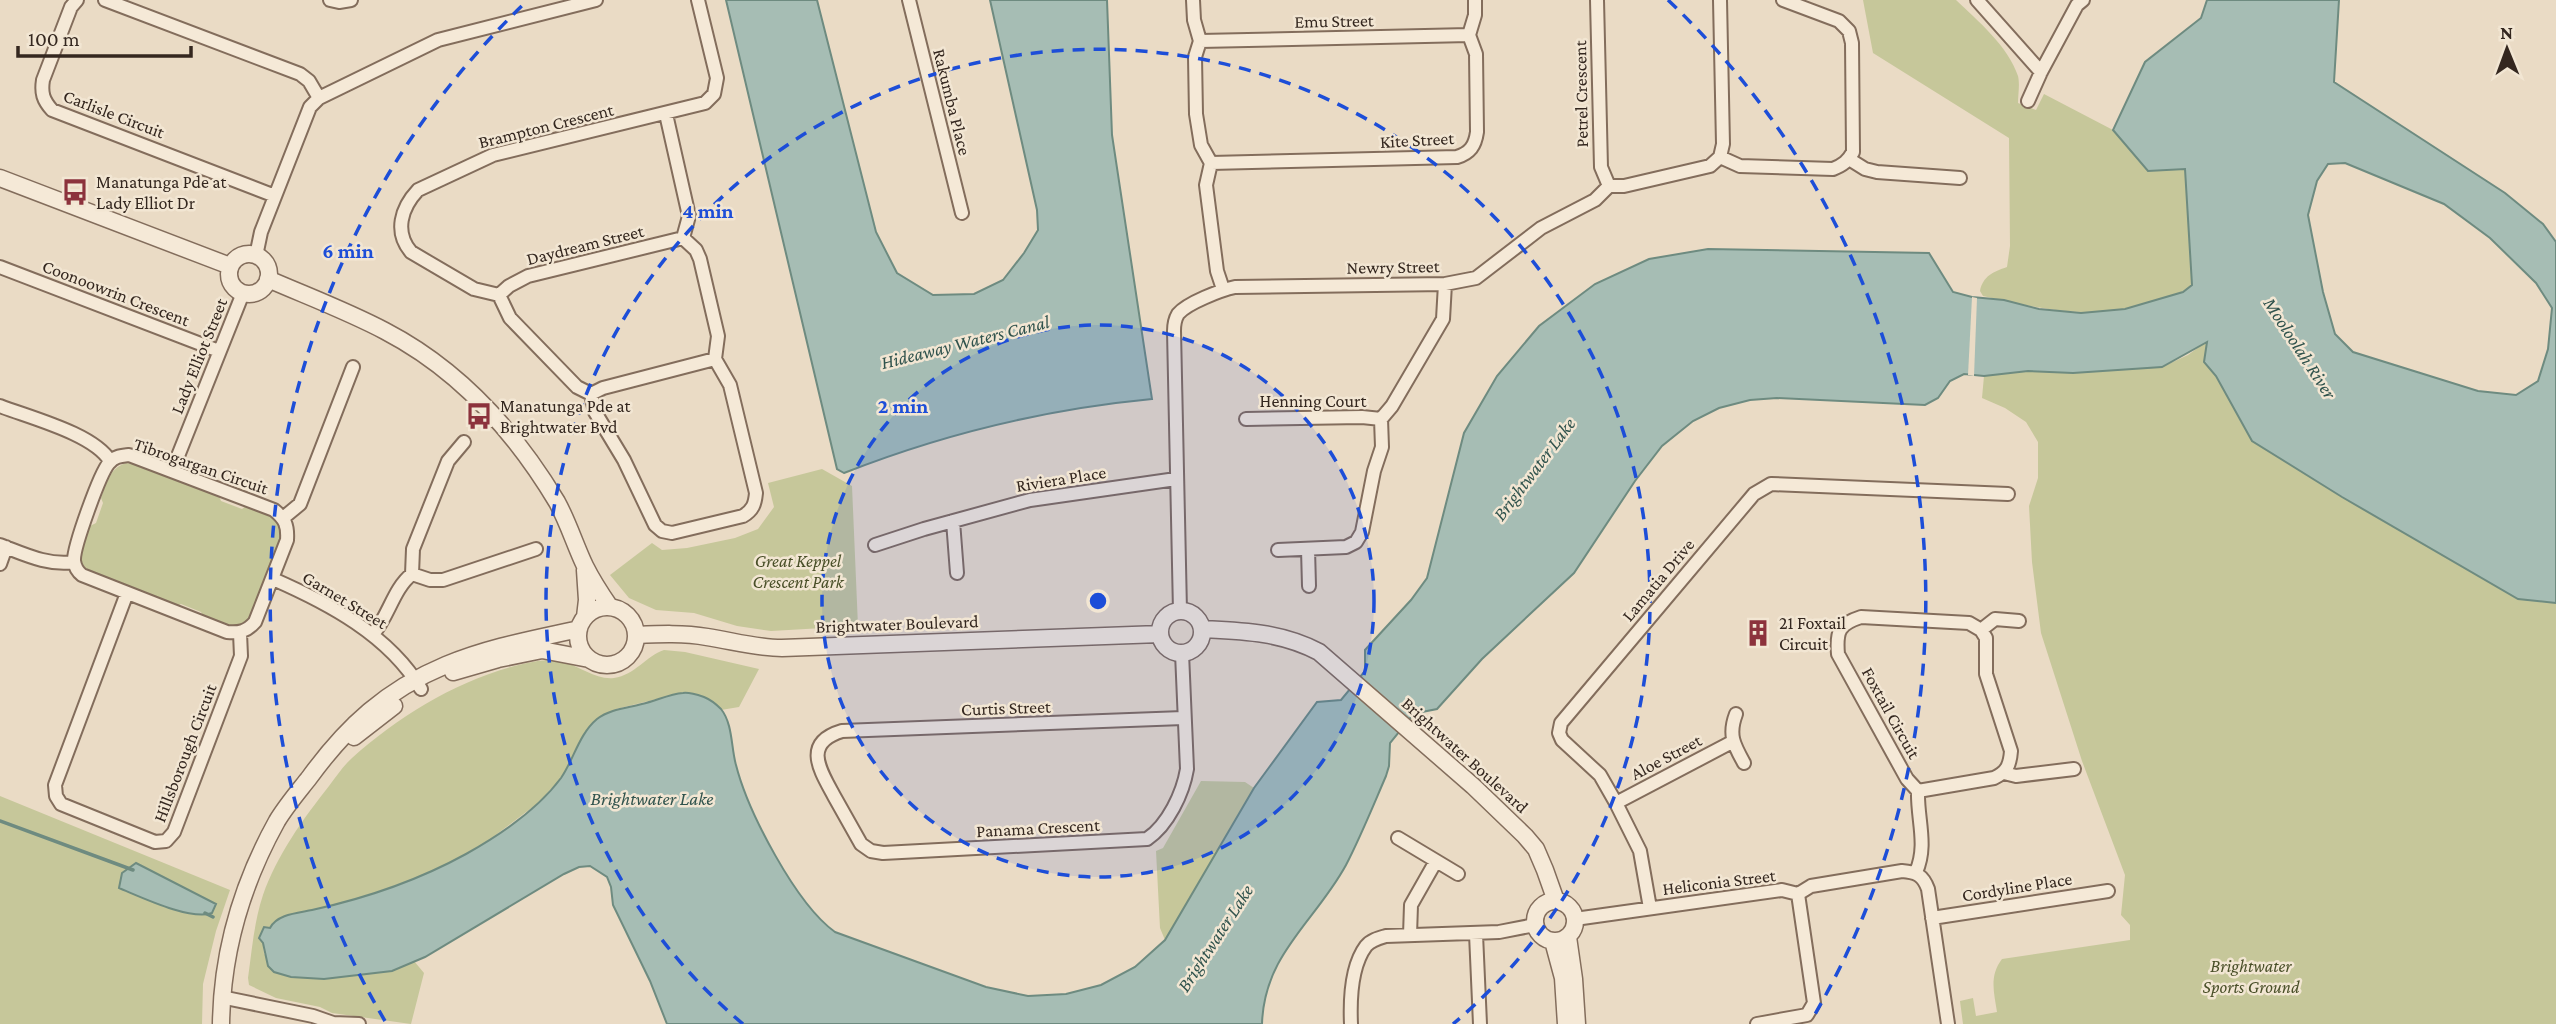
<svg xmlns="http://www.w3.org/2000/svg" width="2556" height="1024" font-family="'Crimson Pro',serif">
<rect width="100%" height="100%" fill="#eadbc5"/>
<!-- green -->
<path fill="#c6c79a" d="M1863,0H1956C1978,21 2008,46 2018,76C2020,84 2018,95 2018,103L2036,110L2044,94L2113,130L2148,171L2186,169L2192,285C2180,295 2163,299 2148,303C2085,321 2044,309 1983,296L1980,291C1983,276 1993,272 2007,267L2010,246L2009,138L1873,53Z
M2207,341L2204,362L2342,497L2518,599L2556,603V1024H1963L1960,1001L1973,998L1976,1016L1997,1012C1994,992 1989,976 2002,959L2130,940V925L2121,915L2125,875L2082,761L2041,633L2032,562L2029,506L2038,478V442L2026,422L2005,408L1982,398L1984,376L2028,371L2073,373L2162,367L2188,355Z
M126,463L135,464L219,496L221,501L242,509L246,506C262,512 282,516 281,537L249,621C232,630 220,623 203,616L201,612L181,604L177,606L90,573C73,559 83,544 90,526L96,523L103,503L101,498C107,482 109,469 126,463Z
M822,469L852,486L858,626L771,631L737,626L694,613L656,610L629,598L610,575L652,543L662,550L687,548L735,538L758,529L774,507L768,483Z
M664,650L685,652L759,669L739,707L721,710L706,698L686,692L616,709L583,735L562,777L538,803L485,843L443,867L399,886L348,902L263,943L264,954L324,979L392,971L414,961L424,973L411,1024L332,1013L320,1007L276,998L249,985L248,978C252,950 254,922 263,895C277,855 303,819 329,786C336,777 343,766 352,758C401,714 463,677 527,663C539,660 552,659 564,662C581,667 596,680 614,678C635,675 646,656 664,650Z
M1201,781L1245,782L1254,788L1165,940L1160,928L1156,851L1163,848Z
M0,796L230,890L216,931L203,984L202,1024H0Z"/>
<!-- water -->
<path fill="#a6bdb4" stroke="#6e8b80" stroke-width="2" fill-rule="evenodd" d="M726,0H817L876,232L897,273L933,295L974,294L1003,280L1024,253L1038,230L1037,210L990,0H1107L1112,135L1152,399C1047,409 943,434 844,473L837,469Z
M2207,0H2339L2334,82L2505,193L2543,224L2556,242V603L2518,599L2342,497L2252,441L2216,376L2204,362L2207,342L2162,367L2073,373L2028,371L1984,376L1964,374L1950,381L1938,398L1925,405L1777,398L1750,400L1719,408L1693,421L1662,446L1635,481L1574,573L1482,659L1437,709L1417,713L1411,717L1390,743L1389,766L1386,776C1373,806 1361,836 1346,865C1315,922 1264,954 1262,1024H667L650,981L613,905L611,887L607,877L590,866L579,867L564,874L425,957L392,971L324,979L291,977L274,972L268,966L263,943L259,938L264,927L270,928C277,914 298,913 312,910C367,898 417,881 466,854C500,835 538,809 561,778C574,759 579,734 597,719C610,709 627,708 642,704C656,701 669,694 683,693C689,692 698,695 704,697C709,699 717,705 721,709C733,724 731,748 736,765C748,812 796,904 835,932L986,987L1028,996L1066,994L1101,985L1135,967L1165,940L1254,788L1317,702L1341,700L1365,671V650L1411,600L1427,578L1464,433L1497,376L1539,326L1595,284L1649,259L1708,249L1929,253L1953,292L1972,297L2004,300L2039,309L2081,313L2125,309L2183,292L2192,285L2185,169L2148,171L2113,130L2145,62L2201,18ZM2345,163L2444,204L2490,238L2536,283L2552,308L2548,349L2538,381L2516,395L2478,391L2353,352L2335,334L2323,292L2308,215L2317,181L2328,164Z
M136,863L216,904L212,913C191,921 141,897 119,888L122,873Z"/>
<!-- pier -->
<path fill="#eadbc5" d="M1972,297L1977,298L1974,376L1968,375Z"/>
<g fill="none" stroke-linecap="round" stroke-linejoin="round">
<!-- stream -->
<path stroke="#6e8b80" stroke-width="3.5" d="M0,821L133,870
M205,913L213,917"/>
<defs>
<path id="minor" d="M77,0L71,7L43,80C41,93 43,100 52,110L275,196
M105,0L300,74L309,81L319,98
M330,0L339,2L351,0
M909,0L962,213
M1193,0L1194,20L1200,41L1195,57L1196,114L1201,145L1211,163L1206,185L1217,271L1223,289
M1597,0L1601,167L1609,186
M1977,0L2041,72
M1200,41L1469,35
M2028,101L2041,72L2077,5L2083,0
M1720,157L1740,166L1833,169C1843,165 1848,161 1853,152L1852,43L1849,31L1839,21L1783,0
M1849,159L1865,169L1877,172L1960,178
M1211,163L1457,157C1470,153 1475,146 1477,132L1476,54L1469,35L1475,15V0
M256,256L261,232L310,107L319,98L438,40L596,0
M0,267L219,351
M499,295L510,318L577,387L591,394L595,412L624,460L655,525L662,531L672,533L743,516C753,510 755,504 756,493L730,385L715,359L718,336L700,259L696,250L683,238L689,216L666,114
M499,295L474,289L411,252C394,232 401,208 418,190L493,155L705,103L714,94L717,78L698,0
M499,295L509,286L528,276L683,238
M591,394L603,388L715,359
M0,406C31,418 94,434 110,461
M1246,419L1362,417L1381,419
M129,455L274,510C285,519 288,525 287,540L255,622C246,632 239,633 227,632L82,575C78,572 75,567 74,561C73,548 100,473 109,463C115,456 121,456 129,455Z
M172,471L243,293
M283,518L300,504L353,367
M953,521L957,573
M0,545C24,554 48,566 74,562
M875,545L924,529L1030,500L1176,479
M1308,549L1309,586
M1278,550L1346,547L1356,542L1362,532L1374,471L1382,447L1381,419L1392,406L1443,319L1445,284
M0,564L6,547
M412,574L430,580H443L536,549
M273,579C328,603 389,635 421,689
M127,593L55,785L56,796L61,804L155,842L166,841L174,832L241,656L240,633
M1180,611L1174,331C1174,325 1175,319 1178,314C1187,303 1221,290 1235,287L1445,284L1476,278L1541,228L1595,200L1609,186H1624L1710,166L1720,157L1723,144L1720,0
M1981,630L1995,619L2019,621
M373,634C389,616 393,589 412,574L413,549L448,461L464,442
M1182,653L1187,769C1183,793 1168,825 1147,839L883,853L871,851L861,844C852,828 843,812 834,796C820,770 802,743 842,731L1183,718
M1736,714C1728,735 1734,745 1744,763
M2004,773L2016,776L2074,769
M1616,803L1732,742
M1398,838L1458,874
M1916,872C1928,845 1917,819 1918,791L1907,779L1838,654C1836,631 1839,624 1861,617L1969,623L1981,630L1986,638V674L2011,751C2010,765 2007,772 1994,778L1918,791
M1650,908L1640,851L1616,803L1600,775L1562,740L1559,733L1561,723L1754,494L1771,484L2008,494
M1932,918L2108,891
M1575,919L1782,890L1798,894L1811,886L1902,871C1916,872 1923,875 1928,889L1948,1024
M1476,934L1480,1024
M1410,935L1411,905L1436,861
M221,997L313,1016L333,1023L359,1024
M1351,1024C1350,1001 1351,966 1366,946C1371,940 1379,938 1386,936L1499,932L1535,925
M1757,1024L1807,1015L1814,1003L1798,894"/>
<path id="tertiary" d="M0,178L230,266
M229 274a20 20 0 1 1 40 0a20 20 0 1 1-40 0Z
M268,279C307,296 347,311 385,331C458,369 515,432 557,502C568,522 575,545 585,566C592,580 601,594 610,607
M585,570L587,600L585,617
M578 636a29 29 0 1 1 58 0a29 29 0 1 1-58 0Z
M1160 632a21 21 0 1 1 42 0a21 21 0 1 1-42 0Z
M1202,629C1243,631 1281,632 1319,652L1473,786L1525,836L1536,849L1545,870L1556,901
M637,635C660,634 684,633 707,637C733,641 756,648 782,648L1160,634
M453,672L498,659L542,650L589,659
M354,737L394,706
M1535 921a20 20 0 1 1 40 0a20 20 0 1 1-40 0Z
M1568,937L1574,979L1577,1024
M1553,941L1563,978L1566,1024
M221,1024C222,952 242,884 277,821C286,806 298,792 309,778C347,726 386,690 446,665C489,647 534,639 579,629"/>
</defs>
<!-- minor casing -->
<use href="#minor" stroke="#836d5c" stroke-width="16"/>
<!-- tertiary casing -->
<use href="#tertiary" stroke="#836d5c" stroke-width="19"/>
<!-- minor -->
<use href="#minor" stroke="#f5e9d7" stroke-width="12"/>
<!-- tertiary -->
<use href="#tertiary" stroke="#f5e9d7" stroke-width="16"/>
</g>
<!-- distance rings -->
<circle cx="1098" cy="601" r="276" fill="#1d4ed8" fill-opacity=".12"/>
<g fill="none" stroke="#1d4ed8" stroke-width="3.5" stroke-dasharray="12 9">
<circle cx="1098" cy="601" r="276"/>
<path d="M743 1024A552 552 0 1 1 1453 1024"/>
<path d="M385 1021A828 828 0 0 1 528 0M1668 0A828 828 0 0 1 1811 1021"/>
</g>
<!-- icons -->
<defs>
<symbol id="bus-bare" viewBox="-9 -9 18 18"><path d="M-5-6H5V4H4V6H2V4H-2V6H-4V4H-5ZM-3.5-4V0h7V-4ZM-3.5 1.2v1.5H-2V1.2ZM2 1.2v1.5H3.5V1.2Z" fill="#8c323c" stroke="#f2e6d3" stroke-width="2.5" paint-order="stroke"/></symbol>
<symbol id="building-bare" viewBox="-9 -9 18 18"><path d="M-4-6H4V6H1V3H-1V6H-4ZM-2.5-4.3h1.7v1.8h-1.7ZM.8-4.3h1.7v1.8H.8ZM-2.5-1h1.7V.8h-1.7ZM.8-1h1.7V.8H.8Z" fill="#8c323c" stroke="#f2e6d3" stroke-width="2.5" paint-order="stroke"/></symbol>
</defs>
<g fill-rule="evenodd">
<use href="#bus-bare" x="56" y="173" width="38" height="38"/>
<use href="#bus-bare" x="460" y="397" width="38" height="38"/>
<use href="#building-bare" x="1739" y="614" width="38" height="38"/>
</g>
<g text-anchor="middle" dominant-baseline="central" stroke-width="5" stroke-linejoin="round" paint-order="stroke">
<!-- street labels -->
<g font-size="18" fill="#34271f" stroke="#f2e6d3">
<text transform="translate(1334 21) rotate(-1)">Emu Street</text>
<text transform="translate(1581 94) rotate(-91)">Petrel Crescent</text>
<text transform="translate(952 102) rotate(76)">Rakumba Place</text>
<text transform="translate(114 114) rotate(21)">Carlisle Circuit</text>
<text transform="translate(546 126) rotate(-14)">Brampton Crescent</text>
<text transform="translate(1417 140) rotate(-3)">Kite Street</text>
<text transform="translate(585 245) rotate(-14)">Daydream Street</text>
<text transform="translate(1393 267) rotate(-1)">Newry Street</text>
<text transform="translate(116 293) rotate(21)">Coonoowrin Crescent</text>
<text transform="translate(199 356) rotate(-68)">Lady Elliot Street</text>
<text x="1313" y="401">Henning Court</text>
<text transform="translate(201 466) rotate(19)">Tibrogargan Circuit</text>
<text transform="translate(1061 479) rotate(-9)">Riviera Place</text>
<text transform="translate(1658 580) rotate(-50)">Lamatia Drive</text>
<text transform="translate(345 600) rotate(31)">Garnet Street</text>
<text transform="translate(897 624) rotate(-2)">Brightwater Boulevard</text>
<text transform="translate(1006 708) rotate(-2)">Curtis Street</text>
<text transform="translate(1891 713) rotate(61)">Foxtail Circuit</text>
<text transform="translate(185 753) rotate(-69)">Hillsborough Circuit</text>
<text transform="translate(1465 755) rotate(42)">Brightwater Boulevard</text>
<text transform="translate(1666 757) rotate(-28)">Aloe Street</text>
<text transform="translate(1038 828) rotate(-3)">Panama Crescent</text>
<text transform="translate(1719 882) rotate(-7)">Heliconia Street</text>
<text transform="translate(2017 887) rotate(-9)">Cordyline Place</text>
</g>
<!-- poi labels -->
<g font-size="18" fill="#34271f" stroke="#f2e6d3" text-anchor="start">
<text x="96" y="182">Manatunga Pde at<tspan x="96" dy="21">Lady Elliot Dr</tspan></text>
<text x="500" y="406">Manatunga Pde at<tspan x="500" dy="21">Brightwater Bvd</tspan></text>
<text x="1779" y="623">21 Foxtail<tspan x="1779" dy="21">Circuit</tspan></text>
</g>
<!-- park labels -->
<g font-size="18" font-style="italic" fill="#494f28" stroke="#f2e6d3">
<text x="798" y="561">Great Keppel<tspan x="798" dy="21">Crescent Park</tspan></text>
<text x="2251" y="966">Brightwater<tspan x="2251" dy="21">Sports Ground</tspan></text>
</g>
<!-- water labels -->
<g font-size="19" font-style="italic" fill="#30534d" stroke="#f2e6d3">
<text transform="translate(965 342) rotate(-14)">Hideaway Waters Canal</text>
<text transform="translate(2300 348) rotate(57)">Mooloolah River</text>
<text transform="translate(1534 469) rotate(-53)">Brightwater Lake</text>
<text x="652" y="798">Brightwater Lake</text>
<text transform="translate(1215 938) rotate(-57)">Brightwater Lake</text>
</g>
</g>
<circle cx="1098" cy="601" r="10" fill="#1d4ed8" stroke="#f2e6d3" stroke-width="3.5"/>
<g font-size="21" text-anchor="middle" font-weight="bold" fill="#1d4ed8" stroke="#f2e6d3" stroke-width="5" stroke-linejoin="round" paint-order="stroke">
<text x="708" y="218">4 min</text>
<text x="348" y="258">6 min</text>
<text x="903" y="413">2 min</text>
</g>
<!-- north arrow -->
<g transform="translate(2507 49) rotate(359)" stroke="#f2e6d3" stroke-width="5" paint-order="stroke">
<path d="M0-5L12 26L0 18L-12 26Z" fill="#34271f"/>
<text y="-10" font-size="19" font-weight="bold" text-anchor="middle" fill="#34271f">N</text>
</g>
<!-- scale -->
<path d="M18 46v10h173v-10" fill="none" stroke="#34271f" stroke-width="3.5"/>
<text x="28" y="46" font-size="21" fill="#34271f" stroke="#f2e6d3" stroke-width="5" paint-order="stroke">100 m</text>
</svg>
